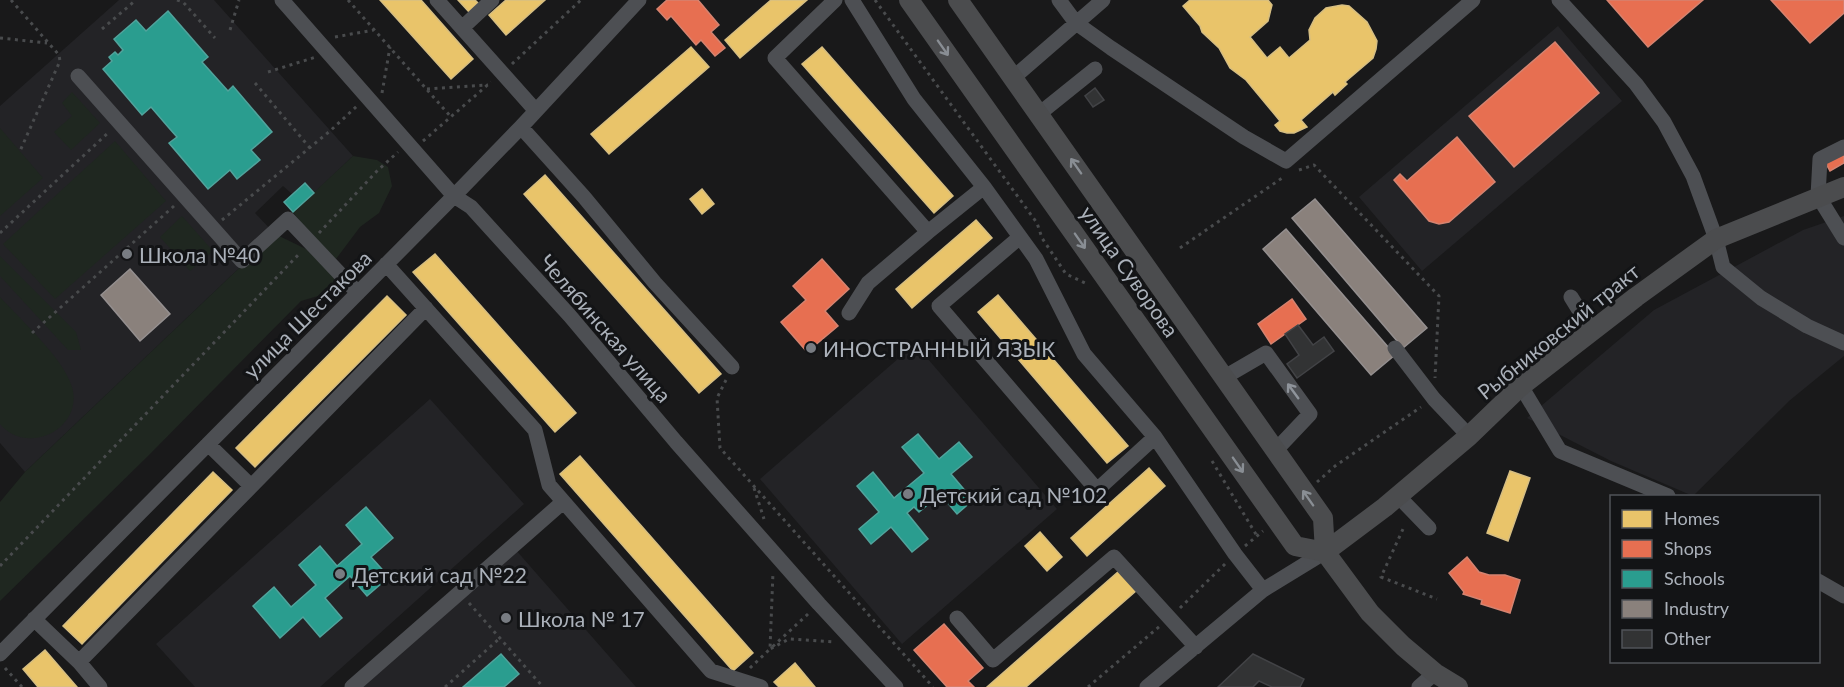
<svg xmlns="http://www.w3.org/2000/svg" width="1844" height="687" font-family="Lato,sans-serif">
<rect width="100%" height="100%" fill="#19191a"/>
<!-- built -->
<path fill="#232326" d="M119,0H214L353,156L314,193L305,183L292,194L283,186L255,213L275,234L25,472L0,443V106Z
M1558,26L1622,101L1422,271L1359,197Z
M1844,216V356L1789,401L1693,496L1611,461L1527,418L1654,310L1803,230Z
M915,344L1057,509L902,644L760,479Z
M430,399L524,504L320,687H195L156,644Z
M515,549L636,687H359Z"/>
<!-- green -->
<path fill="#1f2720" d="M72,92L100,123L71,150L54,132L72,116L62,103Z
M0,128L43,178L0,216Z
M115,141L166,201L55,299L3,244Z
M353,156L377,160L388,167L392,186L379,213L360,227L336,259L310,235L293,212Z
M182,216L213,251L190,271L160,237Z
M275,234L306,249L345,288L301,301L148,456L0,601V502L25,472Z
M0,256L76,332L81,350H68L0,276Z
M0,297C21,320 64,359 72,387C84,428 28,457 0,424Z"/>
<!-- homes -->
<path fill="#e9c46a" stroke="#d6be82" stroke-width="1.5" d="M380,0H421L473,59L451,79Z
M458,0H475L478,3L469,12Z
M506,0H545L506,35L489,15Z
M771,0H807L740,58L725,40Z
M1190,0H1268L1272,5L1268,21L1250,37L1267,58L1280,47L1289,58L1310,40L1309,30L1315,18L1326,8L1342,5L1349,6L1367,22L1377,41L1376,49L1373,58L1345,82L1347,84L1335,95L1333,92L1301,120L1307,127L1294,133H1287L1280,131L1275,125L1280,121L1246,80L1230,68L1219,48L1202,32L1200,26L1183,6Z
M691,47L709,67L609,154L591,134Z
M822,47L953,196L934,213L802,64Z
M545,175L721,374L699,393L524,194Z
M702,189L714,204L702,214L690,199Z
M976,220L992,238L912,308L896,289Z
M435,254L576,413L555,432L413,272Z
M998,295L1128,446L1107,463L978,312Z
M387,296L406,315L255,467L236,448Z
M580,456L753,653L733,671L560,474Z
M1149,468L1165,486L1087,556L1071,538Z
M1510,471L1530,478L1508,541L1487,533Z
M213,472L232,490L82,644L63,626Z
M1040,532L1062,557L1047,571L1025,546Z
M1119,571L1136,591L1026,687H987Z
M45,650L77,687H38L23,669Z
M795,663L815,687H779L774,682Z"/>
<!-- shops -->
<path fill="#e76f51" stroke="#d58370" stroke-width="1.5" d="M667,0H698L719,25L711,32L725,48L715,56L701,40L696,45L671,16L667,20L657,9Z
M1607,0H1703L1648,47Z
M1771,0H1844V13L1810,43Z
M1555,42L1599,93L1514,167L1469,116Z
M1457,137L1495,182L1449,222L1439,224L1429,221L1394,180L1400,174L1407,181Z
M1844,149V163L1830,171L1824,160Z
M822,259L849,289L825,311L838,326L807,352L781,322L806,300L793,286Z
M1292,299L1306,319L1271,344L1258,324Z
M1467,557L1479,572L1489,575H1505L1520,580L1510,613L1481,604L1482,600L1463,594L1464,592L1449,573Z
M944,624L983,668L968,681L974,687H947L914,650Z"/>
<!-- schools -->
<path fill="#2a9d8f" stroke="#51a39c" stroke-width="1.5" d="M168,11L208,57L202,62L228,91L233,86L272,132L251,150L260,160L237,179L230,170L208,189L169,143L177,137L169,128L151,107L142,115L103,69L112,61L109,57L115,52L118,55L123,50L114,39L136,20L146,31Z
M305,183L314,193L293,212L284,202Z
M918,434L939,459L959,442L972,457L951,474L973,500L957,514L936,489L927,497L931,502L919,512L914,507L907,513L928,539L912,552L891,527L871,544L859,529L879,512L857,486L873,472L894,498L924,473L902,447Z
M366,507L393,538L371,557L389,577L367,596L350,576L325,598L342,618L320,637L303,617L280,638L253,606L274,587L291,607L316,585L299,565L320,546L337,566L362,544L346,525Z
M501,654L519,674L504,687H463Z"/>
<!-- industry -->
<path fill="#8a817c" stroke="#948f8f" stroke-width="1.5" d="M1315,199L1427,328L1403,348L1292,218Z
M1286,229L1395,355L1371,375L1263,249Z
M130,269L170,314L140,341L101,295Z"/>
<!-- building -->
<path fill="#323334" stroke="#424346" stroke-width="1.5" d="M1095,88L1104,100L1093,107L1085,96Z
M1298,325L1313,345L1324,337L1334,351L1297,378L1287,364L1299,355L1285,334Z
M1253,654L1304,679L1300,687H1272L1259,681L1253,687H1218Z"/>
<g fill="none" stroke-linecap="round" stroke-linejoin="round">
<!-- path -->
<path stroke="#494b4d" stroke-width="3" stroke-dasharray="3 4.5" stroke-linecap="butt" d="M11,0L59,55L60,61L20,151
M177,0L183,2L215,38
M348,0L451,117
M875,0L1037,223L1042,238L1066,274L1087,284
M102,29L136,0
M230,30L239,0
M335,37L374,30
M0,38L47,43
M512,64L581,0
M268,72L316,57
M255,83L310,148
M427,89L488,85
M382,93L390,47
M423,141L491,82
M1299,170L1314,165L1439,296L1435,378
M222,220L330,131L357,106
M0,233L109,132
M319,233L378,170L398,152
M1180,248L1285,176
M32,333L174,206
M726,380L717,398L720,448L933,687
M1212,461L1257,536
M1317,482L1335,466L1421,407
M754,488L764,519
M1403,529L1381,577L1437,599
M1245,546L1263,531
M0,566L300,253
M469,603L543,687
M1180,608L1225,564
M808,614L770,649L789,639L835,642
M5,668L22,687
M750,668L770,649L773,572
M445,687L500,638
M1088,687L1160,626"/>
<!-- minor -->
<path stroke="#4d4f53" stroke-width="15" d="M282,0L454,196L471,207L570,316L676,442L819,604L896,687
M437,0L536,111
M835,0L775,58L928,232L984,187
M852,0L914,99L984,187L1036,259L1084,354L1155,437L1235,554L1263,590
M1059,0L1076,23L1111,48L1244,137L1286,161L1473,0
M1559,0L1636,84L1664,122L1693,176L1716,239L1723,267L1761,298L1807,326L1844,343
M462,28L492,0
M78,76L242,261L288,219L358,293
M1013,78L1103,0
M1039,114L1095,69
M521,127L584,197L655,283L732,367
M1844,147L1820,159L1818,196L1844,238
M1020,237L939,306L1097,490L1155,437
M386,264L535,430L549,485L711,671L761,687
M1571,297L1592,331
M849,313L868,283L928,232
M1395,348L1434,399L1469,436
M1223,378L1266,353L1310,414L1275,451
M1521,386L1560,451L1668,496
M208,444L251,486
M1398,496L1429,528
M1818,581L1844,596
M957,618L993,660L1114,557L1196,647
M34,619L79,662L100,687
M0,654L454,196L521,127L639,0
M79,662L426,308
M352,687L563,502
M1147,687L1263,590L1325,552
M1419,687L1435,673"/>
<!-- major -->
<path stroke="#4b4c4e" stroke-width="20" d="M909,0L1295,546L1325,552
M958,0L1323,518L1325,552L1370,613L1403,646L1435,673L1458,687
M1325,552L1385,507L1469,436L1521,386L1636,297L1716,239L1844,187"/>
</g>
<!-- one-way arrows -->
<defs><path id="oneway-shaft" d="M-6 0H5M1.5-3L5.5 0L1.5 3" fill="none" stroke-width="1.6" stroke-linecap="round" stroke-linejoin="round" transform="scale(1.5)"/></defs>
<g stroke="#898e94">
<use href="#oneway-shaft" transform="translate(943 48) rotate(55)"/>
<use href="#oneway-shaft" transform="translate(1076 166) rotate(-125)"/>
<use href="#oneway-shaft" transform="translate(1080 241) rotate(55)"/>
<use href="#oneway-shaft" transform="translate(1238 465) rotate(55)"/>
<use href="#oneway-shaft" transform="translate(1308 498) rotate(-125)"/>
</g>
<use stroke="#8f949b" href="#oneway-shaft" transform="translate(1293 391) rotate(-126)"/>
<!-- markers -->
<g fill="#787c82" stroke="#131416" stroke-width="2">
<circle cx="127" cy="254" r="6"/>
<circle cx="811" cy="348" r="6"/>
<circle cx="908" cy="494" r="6"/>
<circle cx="340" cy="574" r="6"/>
<circle cx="506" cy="618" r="6"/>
</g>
<g text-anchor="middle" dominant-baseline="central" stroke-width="6" stroke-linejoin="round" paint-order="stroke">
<!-- poi labels -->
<g font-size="21" fill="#abb1ba" stroke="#131416" text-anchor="start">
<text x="139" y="254">Школа №40</text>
<text x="823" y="348">ИНОСТРАННЫЙ ЯЗЫК</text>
<text x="920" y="494">Детский сад №102</text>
<text x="352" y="574">Детский сад №22</text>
<text x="518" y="618">Школа № 17</text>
</g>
<!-- street labels -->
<g font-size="21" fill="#abb1ba" stroke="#131416">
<text transform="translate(1130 271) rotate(55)">улица Суворова</text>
<text transform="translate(307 314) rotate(-45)">улица Шестакова</text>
<text transform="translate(606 328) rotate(49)">Челябинская улица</text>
<text transform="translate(1558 331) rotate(-39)">Рыбниковский тракт</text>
</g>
</g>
<!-- legend -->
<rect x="1610" y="495" width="210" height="168" fill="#131416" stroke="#505358" stroke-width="1.5"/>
<rect x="1622" y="510" width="30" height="18" fill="#e9c46a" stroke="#505358" stroke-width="1.5"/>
<text x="1664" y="525" font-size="18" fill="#abb1ba">Homes</text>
<rect x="1622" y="540" width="30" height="18" fill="#e76f51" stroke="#505358" stroke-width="1.5"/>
<text x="1664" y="555" font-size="18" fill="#abb1ba">Shops</text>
<rect x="1622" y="570" width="30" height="18" fill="#2a9d8f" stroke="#505358" stroke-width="1.5"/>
<text x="1664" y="585" font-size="18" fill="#abb1ba">Schools</text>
<rect x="1622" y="600" width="30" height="18" fill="#8a817c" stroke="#505358" stroke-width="1.5"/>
<text x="1664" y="615" font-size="18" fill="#abb1ba">Industry</text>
<rect x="1622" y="630" width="30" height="18" fill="#323334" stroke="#505358" stroke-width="1.5"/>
<text x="1664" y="645" font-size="18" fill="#abb1ba">Other</text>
</svg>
